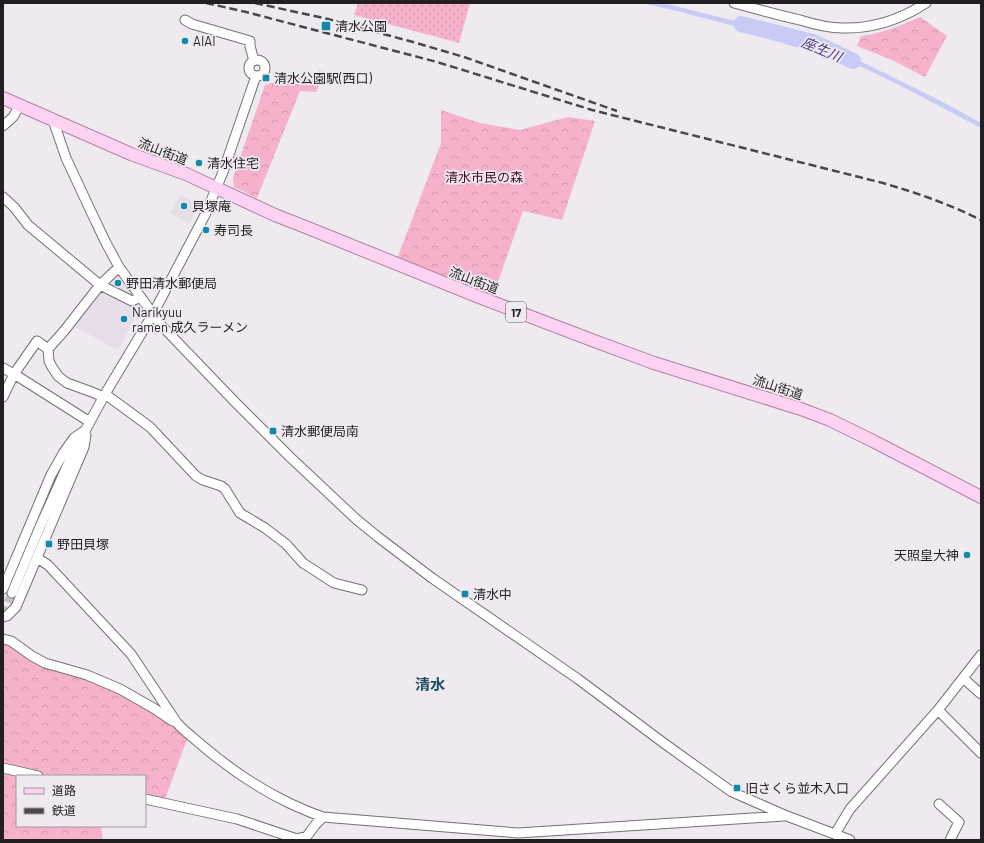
<svg xmlns="http://www.w3.org/2000/svg" width="984" height="843" font-family="Barlow,'Noto Sans JP',sans-serif">
<defs>
<pattern id="grass-dots" width="8" height="8" patternUnits="userSpaceOnUse"><rect width="8" height="8" fill="#f7b2cb"/><path d="M2 2h.1M6 6h.1" fill="none" stroke="#d399ae" stroke-width="1.8" stroke-linecap="round"/></pattern>
<pattern id="forest-crowns" width="20" height="18" patternUnits="userSpaceOnUse"><rect width="20" height="18" fill="#f7b2cb"/><path d="M2 6a3 3 0 1 1 6 0M12 15a3 3 0 1 1 6 0" fill="none" stroke="#d399ae"/></pattern>
</defs>
<rect width="100%" height="100%" fill="#eeeaf0"/>
<!-- built -->
<path fill="#e8deea" d="M180,195L199,205L189,224L170,213Z
M117,270L135,295L129,297L104,284Z
M99,290H105L136,306L138,314L118,350L71,325Z"/>
<!-- grass -->
<path fill="url(#grass-dots)" d="M358,3H470L459,43L354,15Z"/>
<!-- forest -->
<path fill="url(#forest-crowns)" d="M920,17L947,36L925,77L892,60L857,46L861,36C883,33 900,26 920,17Z
M319,70L324,72L316,92L300,91L257,198L234,187L233,178L265,85L299,74L315,78Z
M441,110L480,123L520,130L568,117L595,121L562,220L523,211L493,296L397,259L441,143Z
M3,637L19,652L106,685L150,708L188,737L165,799L145,795V776H17V826H101L103,840H3Z"/>
<!-- water -->
<path fill="#c7cbf5" d="M642,3H663L747,24L773,33L844,55L864,63L941,101L981,123V128L905,88L862,67L818,52L792,46L769,39L745,29L677,11Z"/>
<g fill="none" stroke-linecap="round" stroke-linejoin="round">
<!-- river -->
<path stroke="#c7cbf5" stroke-width="16" d="M741,24L813,42L853,61"/>
<!-- minor-tunnel -->
<path stroke="#c5c1c7" stroke-width="9" stroke-dasharray="9 4.5" stroke-linecap="butt" d="M3,615L12,593"/>
<defs>
<path id="minor" d="M734,3C756,9 778,15 800,20C813,24 828,28 842,28C873,29 900,20 926,3
M185,20L192,24L250,41V46L254,61
M249 68a8 8 0 1 1 16 0a8 8 0 1 1-16 0Z
M53,120L66,158L94,218L106,243L119,267L160,324L235,402L290,457L356,519L378,537L432,578L578,679L665,744L732,792L787,816L850,840
M3,126L13,117L20,105
M3,197L14,207L28,225L100,285L132,301L141,297
M3,368L14,374L90,422
M14,374L37,341L48,349
M105,394L150,427L196,476L203,480L221,486L225,489L240,513L265,528L286,544L303,563L334,583L362,590
M3,397L14,374
M103,397L92,392L67,383L58,376L52,367L49,361L48,349L64,331L100,285L119,267
M37,558L48,565L131,654L177,723C185,732 195,739 204,747C230,769 258,788 289,803C300,808 311,813 323,817L518,833L784,816
M3,589L51,475L64,452L74,438L84,431
M12,593L39,529L72,455L105,394L153,314L205,215L223,172L246,105L256,76
M3,617L7,616L16,607L84,447L86,435
M3,639L11,641L32,656L45,663L87,675L120,689L155,709L171,720L176,722
M963,678L981,694
M938,710L981,753
M3,768L38,776
M145,799L237,819L297,839L307,836L316,824L323,817
M939,804L959,822L950,840
M835,834L850,809L938,710L981,655"/>
<path id="major" d="M3,98L131,154L186,174L275,215L308,228L479,297L597,342L654,363L801,409L830,420L873,441L981,497"/>
</defs>
<!-- minor casing -->
<use href="#minor" stroke="#747076" stroke-width="11"/>
<!-- major casing -->
<use href="#major" stroke="#b180a4" stroke-width="14"/>
<!-- minor -->
<use href="#minor" stroke="#fff" stroke-width="9"/>
<!-- major -->
<use href="#major" stroke="#fed3f2" stroke-width="12"/>
<!-- rail -->
<path stroke="#4a484b" stroke-width="2.5" stroke-dasharray="8 4" stroke-linecap="butt" d="M206,3L246,12L437,62L592,110L883,183C917,193 949,204 981,220
M255,3L328,19L413,42L464,57L617,111"/>
</g>
<!-- markers -->
<g fill="#1288ac" stroke="#eeeaf0" stroke-width="1.5">
<rect x="321" y="21" width="10" height="10" rx="2"/>
<circle cx="185" cy="41" r="4"/>
<rect x="262" y="74" width="8" height="8" rx="2"/>
<circle cx="199" cy="163" r="4"/>
<circle cx="184" cy="206" r="4"/>
<circle cx="206" cy="230" r="4"/>
<circle cx="118" cy="283" r="4"/>
<circle cx="124" cy="319" r="4"/>
<rect x="269" y="427" width="8" height="8" rx="2"/>
<rect x="45" y="540" width="8" height="8" rx="2"/>
<circle cx="967" cy="555" r="4"/>
<rect x="461" y="590" width="8" height="8" rx="2"/>
<rect x="733" y="784" width="8" height="8" rx="2"/>
</g>
<g text-anchor="middle" dominant-baseline="central" stroke-width="3.5" stroke-linejoin="round" paint-order="stroke">
<!-- shield labels -->
<rect fill="#eeeaf0" stroke="#5e5c5f" stroke-width="1" x="506" y="302" width="20" height="20" rx="3"/>
<g font-size="12" font-weight="bold" fill="#211f21">
<text x="516" y="312">17</text>
</g>
<!-- poi labels -->
<g font-size="13" fill="#211f21" stroke="#eeeaf0" text-anchor="start">
<text x="335" y="26">清水公園</text>
<text x="193" y="41">AIAI</text>
<text x="274" y="78">清水公園駅(西口)</text>
<text x="207" y="163">清水住宅</text>
<text x="192" y="206">貝塚庵</text>
<text x="214" y="230">寿司長</text>
<text x="126" y="283">野田清水郵便局</text>
<text x="132" y="312">Narikyuu<tspan x="132" dy="15">ramen 成久ラーメン</tspan></text>
<text x="281" y="431">清水郵便局南</text>
<text x="57" y="544">野田貝塚</text>
<text x="959" y="555" text-anchor="end">天照皇大神</text>
<text x="473" y="594">清水中</text>
<text x="745" y="788">旧さくら並木入口</text>
</g>
<!-- street labels -->
<g font-size="13" fill="#211f21" stroke="#eeeaf0">
<text transform="translate(163 151) rotate(21)">流山街道</text>
<text transform="translate(474 280) rotate(21)">流山街道</text>
<text transform="translate(778 387) rotate(18)">流山街道</text>
</g>
<!-- park labels -->
<g font-size="13" fill="#4d092b" stroke="#eeeaf0">
<text x="484" y="177">清水市民の森</text>
</g>
<!-- water labels -->
<g font-size="14" font-style="italic" fill="#403b8b" stroke="#eeeaf0">
<text transform="translate(822 49) rotate(23)">座生川</text>
</g>
<!-- quarter labels -->
<g font-size="15" font-weight="bold" fill="#1d4d60" stroke="#eeeaf0">
<text x="430" y="684">清水</text>
</g>
</g>
<!-- border -->
<rect width="984" height="843" fill="none" stroke="#211f21" stroke-width="8"/>
<!-- legend -->
<rect x="16" y="775" width="130" height="52" fill="#eeeaf0" stroke="#9c999d"/>
<rect x="24" y="788" width="20" height="6" fill="#fed3f2" stroke="#9c999d"/>
<text x="52" y="795" font-size="12" fill="#211f21">道路</text>
<rect x="24" y="808" width="20" height="6" fill="#4a484b" stroke="#9c999d"/>
<text x="52" y="815" font-size="12" fill="#211f21">鉄道</text>
</svg>
